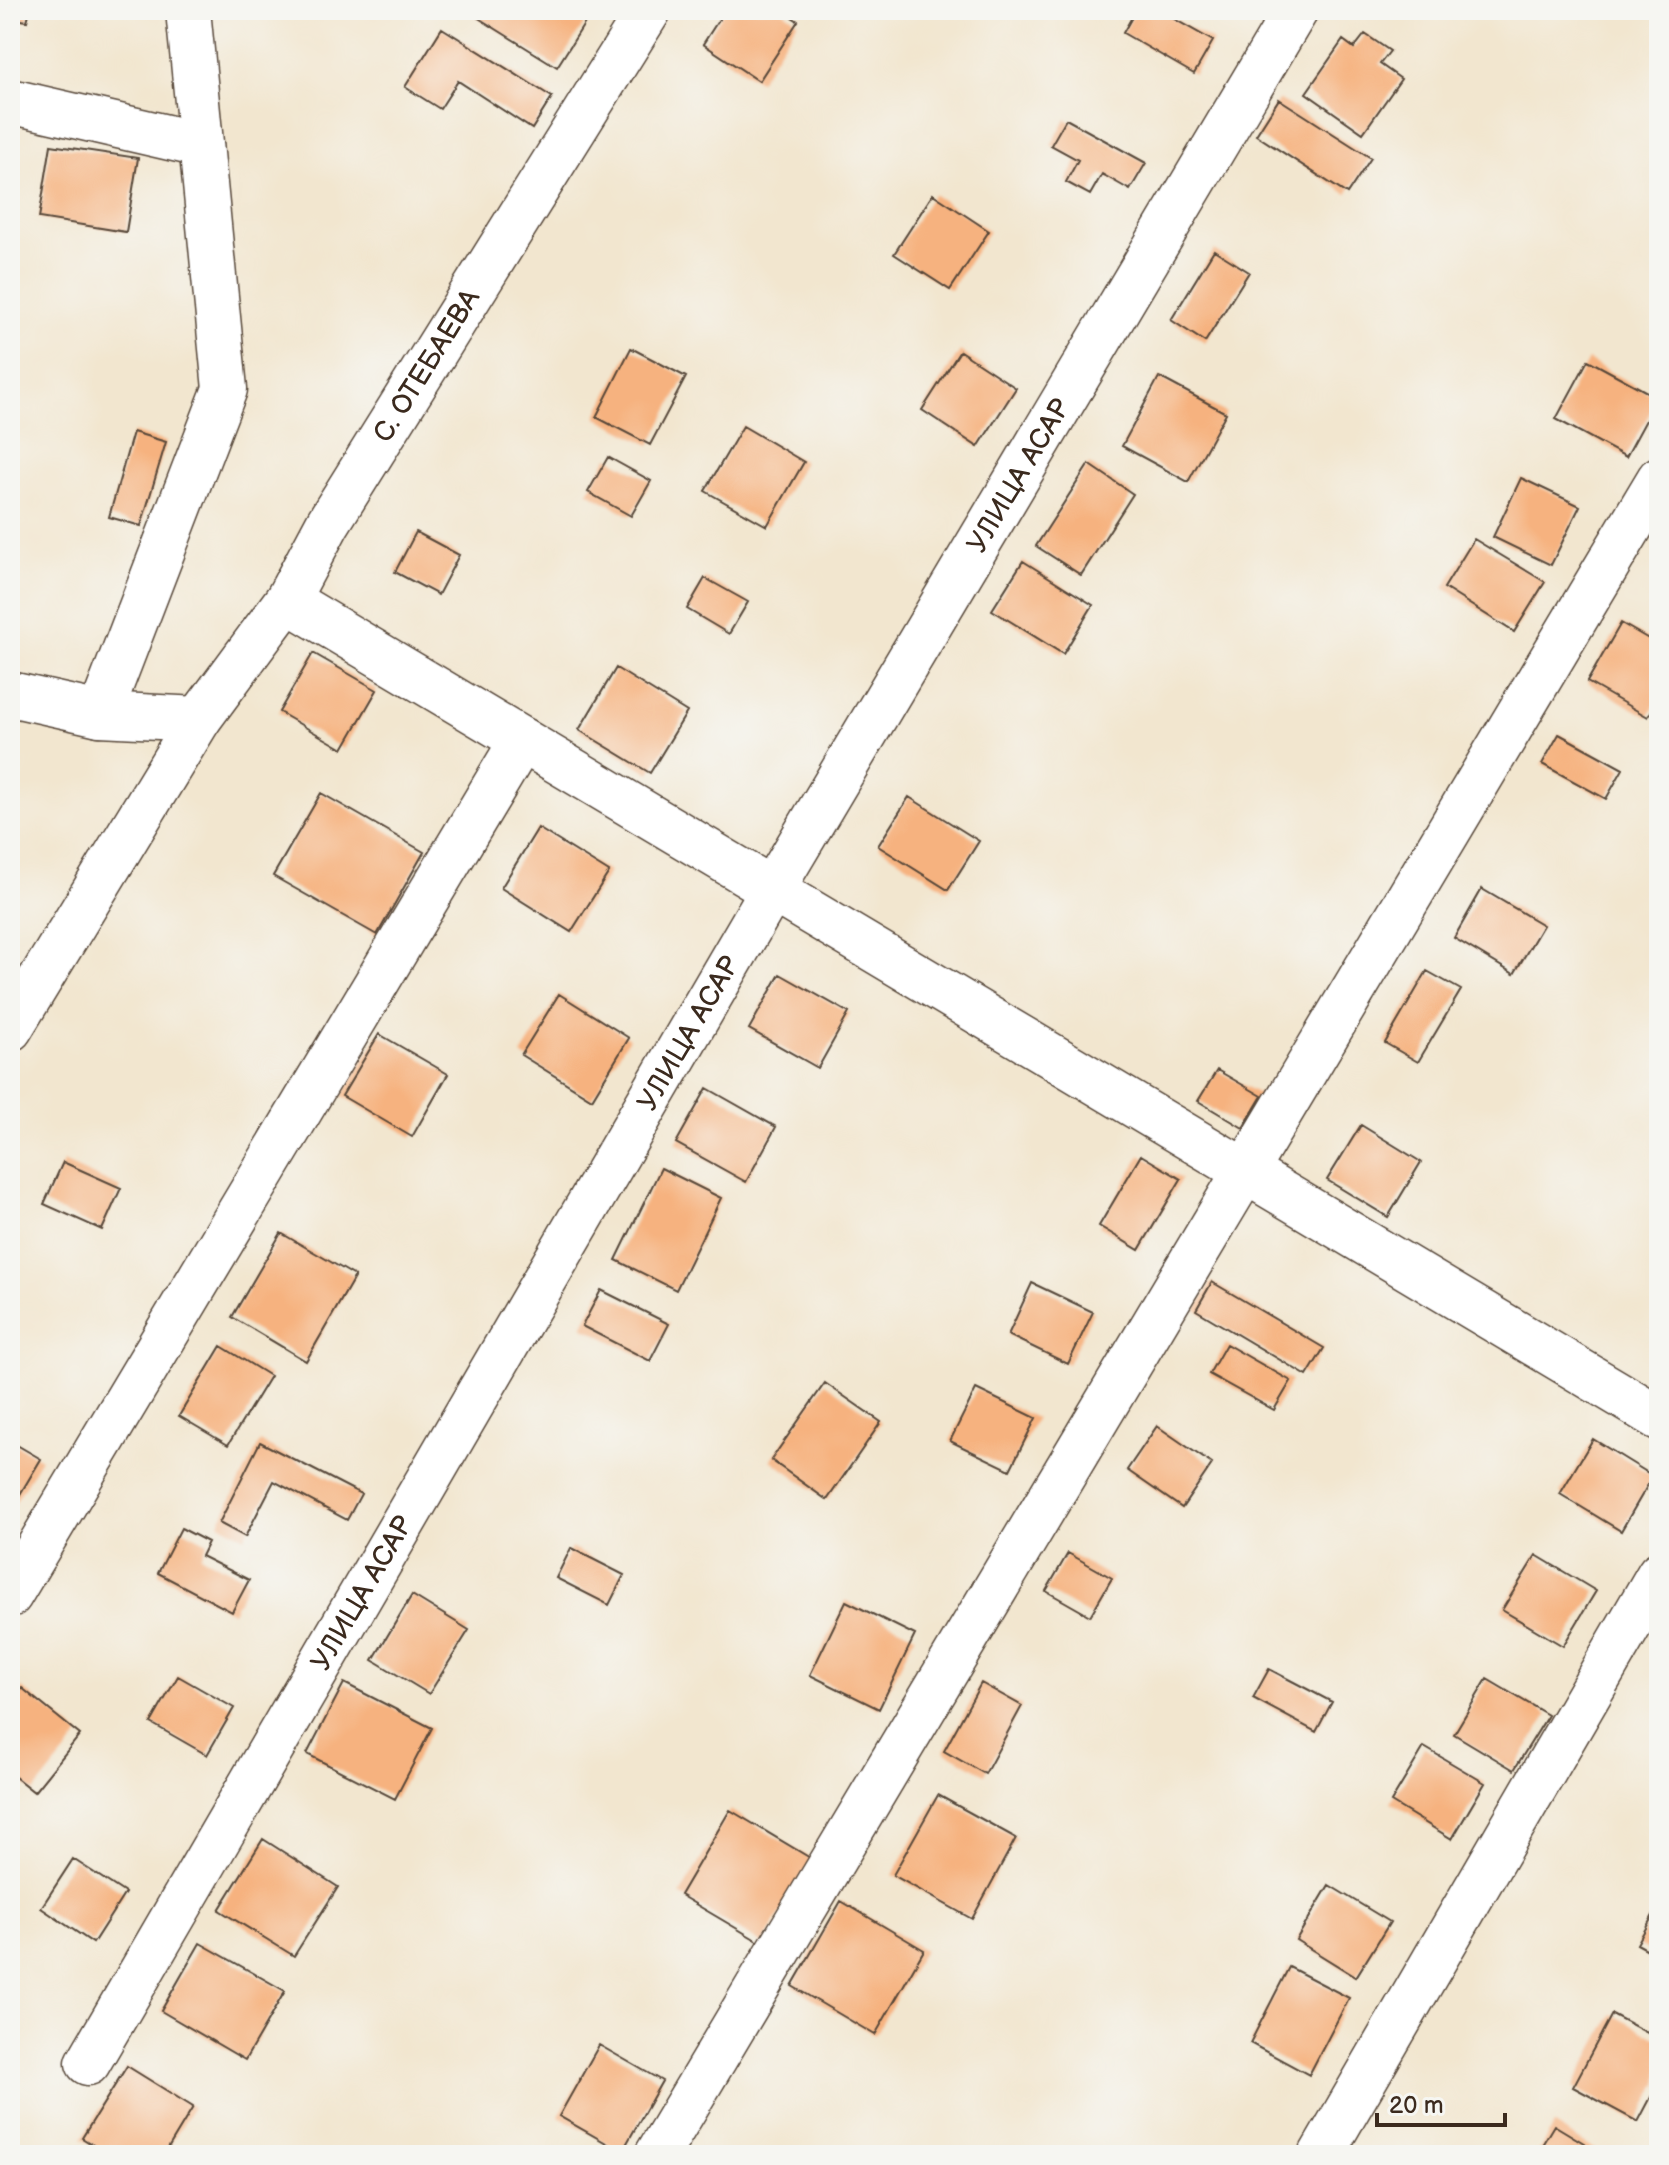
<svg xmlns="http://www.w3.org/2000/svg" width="1669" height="2165" font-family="'Balsamiq Sans',sans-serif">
<rect width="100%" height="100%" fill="#f6f6f2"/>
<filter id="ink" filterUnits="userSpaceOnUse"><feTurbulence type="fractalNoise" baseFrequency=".0125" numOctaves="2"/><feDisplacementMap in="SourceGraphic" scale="16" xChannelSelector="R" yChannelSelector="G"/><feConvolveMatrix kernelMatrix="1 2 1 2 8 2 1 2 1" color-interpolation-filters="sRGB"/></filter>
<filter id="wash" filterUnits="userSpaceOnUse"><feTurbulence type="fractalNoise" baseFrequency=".006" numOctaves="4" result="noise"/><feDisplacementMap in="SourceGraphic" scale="32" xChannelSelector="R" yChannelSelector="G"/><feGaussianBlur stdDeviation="1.8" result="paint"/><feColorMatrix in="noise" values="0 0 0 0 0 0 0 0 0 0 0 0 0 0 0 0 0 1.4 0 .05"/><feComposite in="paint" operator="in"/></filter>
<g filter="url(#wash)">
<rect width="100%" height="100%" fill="#f2e6cf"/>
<g id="blocks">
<!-- building -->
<path fill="#f6b27f" d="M10,10H30L27,21L10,18Z
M474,10H593L557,67L472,14Z
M725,10H781L798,21L759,81L703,44Z
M1136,10H1158L1213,41L1194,74L1123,33Z
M442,28L552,97L532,129L458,81L440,109L405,87Z
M1365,34L1390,51L1380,64L1401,79L1363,133L1306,93L1343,40L1354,48Z
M1279,99L1371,158L1347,194L1256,135Z
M1066,119L1146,163L1130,190L1102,174L1090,195L1066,182L1078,160L1051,145Z
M51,145L138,158L126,232L39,218Z
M933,194L989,231L950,290L894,254Z
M1214,250L1249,272L1205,342L1171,320Z
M631,348L686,377L650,445L596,417Z
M960,351L1016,388L978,447L922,410Z
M1588,360L1658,398L1626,457L1556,419Z
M1159,377L1226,413L1188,482L1122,446Z
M743,426L804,462L767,526L705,491Z
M133,432L166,442L141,526L109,517Z
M608,457L651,481L631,516L588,492Z
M1089,464L1133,494L1081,575L1036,546Z
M1521,478L1580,506L1551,565L1493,537Z
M416,532L459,555L438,595L395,572Z
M1474,539L1545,582L1514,632L1444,588Z
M1023,561L1093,605L1063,654L992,610Z
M705,578L748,602L729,634L687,609Z
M1621,623L1659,645V698L1648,717L1587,682Z
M313,653L377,690L343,749L279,712Z
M616,668L687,712L650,773L579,730Z
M1559,734L1623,769L1606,799L1542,764Z
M321,793L424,852L377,935L273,876Z
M909,797L979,841L948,890L878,846Z
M538,828L609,872L571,932L501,888Z
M1482,889L1543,925L1514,974L1454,938Z
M1427,971L1461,990L1418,1062L1385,1043Z
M780,974L849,1013L818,1068L749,1029Z
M559,994L629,1038L592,1099L521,1055Z
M379,1034L448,1074L412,1137L342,1096Z
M1217,1070L1262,1096L1243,1128L1198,1101Z
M707,1088L776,1127L746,1182L676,1143Z
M1361,1125L1421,1162L1388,1217L1327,1180Z
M1141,1155L1181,1179L1139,1250L1099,1226Z
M63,1162L121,1188L102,1230L44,1204Z
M661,1168L721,1198L676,1290L616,1260Z
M281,1233L355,1276L306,1361L232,1317Z
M1212,1282L1324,1348L1307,1376L1196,1310Z
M1032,1283L1093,1312L1068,1364L1008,1335Z
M601,1290L669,1324L650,1361L582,1326Z
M1226,1344L1291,1381L1274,1410L1209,1374Z
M221,1346L270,1376L228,1445L179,1416Z
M825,1383L881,1422L827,1500L771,1460Z
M976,1389L1036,1418L1010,1470L950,1441Z
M1157,1426L1212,1464L1182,1508L1127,1470Z
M1593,1439L1653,1476L1621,1531L1560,1494Z
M10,1441L41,1459L10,1511Z
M260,1442L361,1494L347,1520L274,1481L245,1537L219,1523Z
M181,1528L208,1542L201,1556L249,1580L232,1612L158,1573Z
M571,1548L624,1575L609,1605L556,1578Z
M1068,1553L1112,1578L1090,1616L1046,1591Z
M1536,1555L1596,1591L1563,1646L1502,1610Z
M412,1595L469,1630L429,1694L373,1660Z
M846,1601L915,1635L879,1709L810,1675Z
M1269,1669L1332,1702L1316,1732L1253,1698Z
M178,1676L234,1708L207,1755L151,1723Z
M1487,1679L1548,1715L1514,1770L1454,1734Z
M344,1683L432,1728L395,1799L307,1754Z
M981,1683L1022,1706L985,1774L944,1751Z
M22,1688L80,1735L34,1792L10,1773V1702Z
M1424,1747L1485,1783L1452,1839L1391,1802Z
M938,1795L1016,1838L972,1919L893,1875Z
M730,1810L812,1859L763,1944L680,1895Z
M263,1839L338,1887L294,1956L219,1910Z
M73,1859L125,1893L93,1943L41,1908Z
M1329,1885L1390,1922L1356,1977L1296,1940Z
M841,1901L924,1950L875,2035L792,1986Z
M1656,1910L1659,1911V1956L1637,1944Z
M200,1943L285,1991L245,2060L161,2011Z
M1289,1967L1349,1998L1309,2075L1250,2043Z
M1612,2014L1659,2039V2082L1638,2122L1573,2087Z
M599,2045L662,2081L622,2152L559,2116Z
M127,2066L193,2107L164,2155H109L82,2138Z
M1554,2125L1597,2151L1594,2155H1536Z"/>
</g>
</g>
<g filter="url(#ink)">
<use href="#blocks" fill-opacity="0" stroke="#564639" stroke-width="2"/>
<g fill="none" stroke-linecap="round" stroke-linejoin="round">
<defs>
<g id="minor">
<path d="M10,101L201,145"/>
<path d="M287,600L1659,1418"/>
<path d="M10,694L100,714L199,719"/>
<path d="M100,714L225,389L188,10"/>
<path id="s1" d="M10,1029L199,719L287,600L328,523L649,10"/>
<path d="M10,1595L522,740"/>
<path id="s2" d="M88,2063L772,890L1296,10"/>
<path d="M657,2155L1659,479"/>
<path d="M1321,2155L1659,1574"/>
</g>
</defs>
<!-- minor casing -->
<use href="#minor" stroke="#564639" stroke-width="47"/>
<!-- minor -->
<use href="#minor" stroke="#fff" stroke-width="44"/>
</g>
</g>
<g text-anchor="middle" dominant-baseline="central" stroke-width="7" stroke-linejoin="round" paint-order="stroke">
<!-- street labels -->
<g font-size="28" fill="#3b2a1e" stroke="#f6f6f2">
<text stroke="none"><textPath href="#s1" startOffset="784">С. ОТЕБАЕВА</textPath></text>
<text stroke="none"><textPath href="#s2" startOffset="1840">УЛИЦА АСАР</textPath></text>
<text stroke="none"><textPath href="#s2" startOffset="1192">УЛИЦА АСАР</textPath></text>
<text stroke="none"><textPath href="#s2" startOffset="544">УЛИЦА АСАР</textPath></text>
</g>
</g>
<!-- margin -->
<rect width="1669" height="2165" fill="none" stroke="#f6f6f2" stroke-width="40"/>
<!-- scale -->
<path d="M1377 2113v12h128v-12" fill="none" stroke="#3b2a1e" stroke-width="4"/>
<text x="1389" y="2113" font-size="24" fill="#3b2a1e" stroke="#f6f6f2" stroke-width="6" paint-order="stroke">20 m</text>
</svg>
